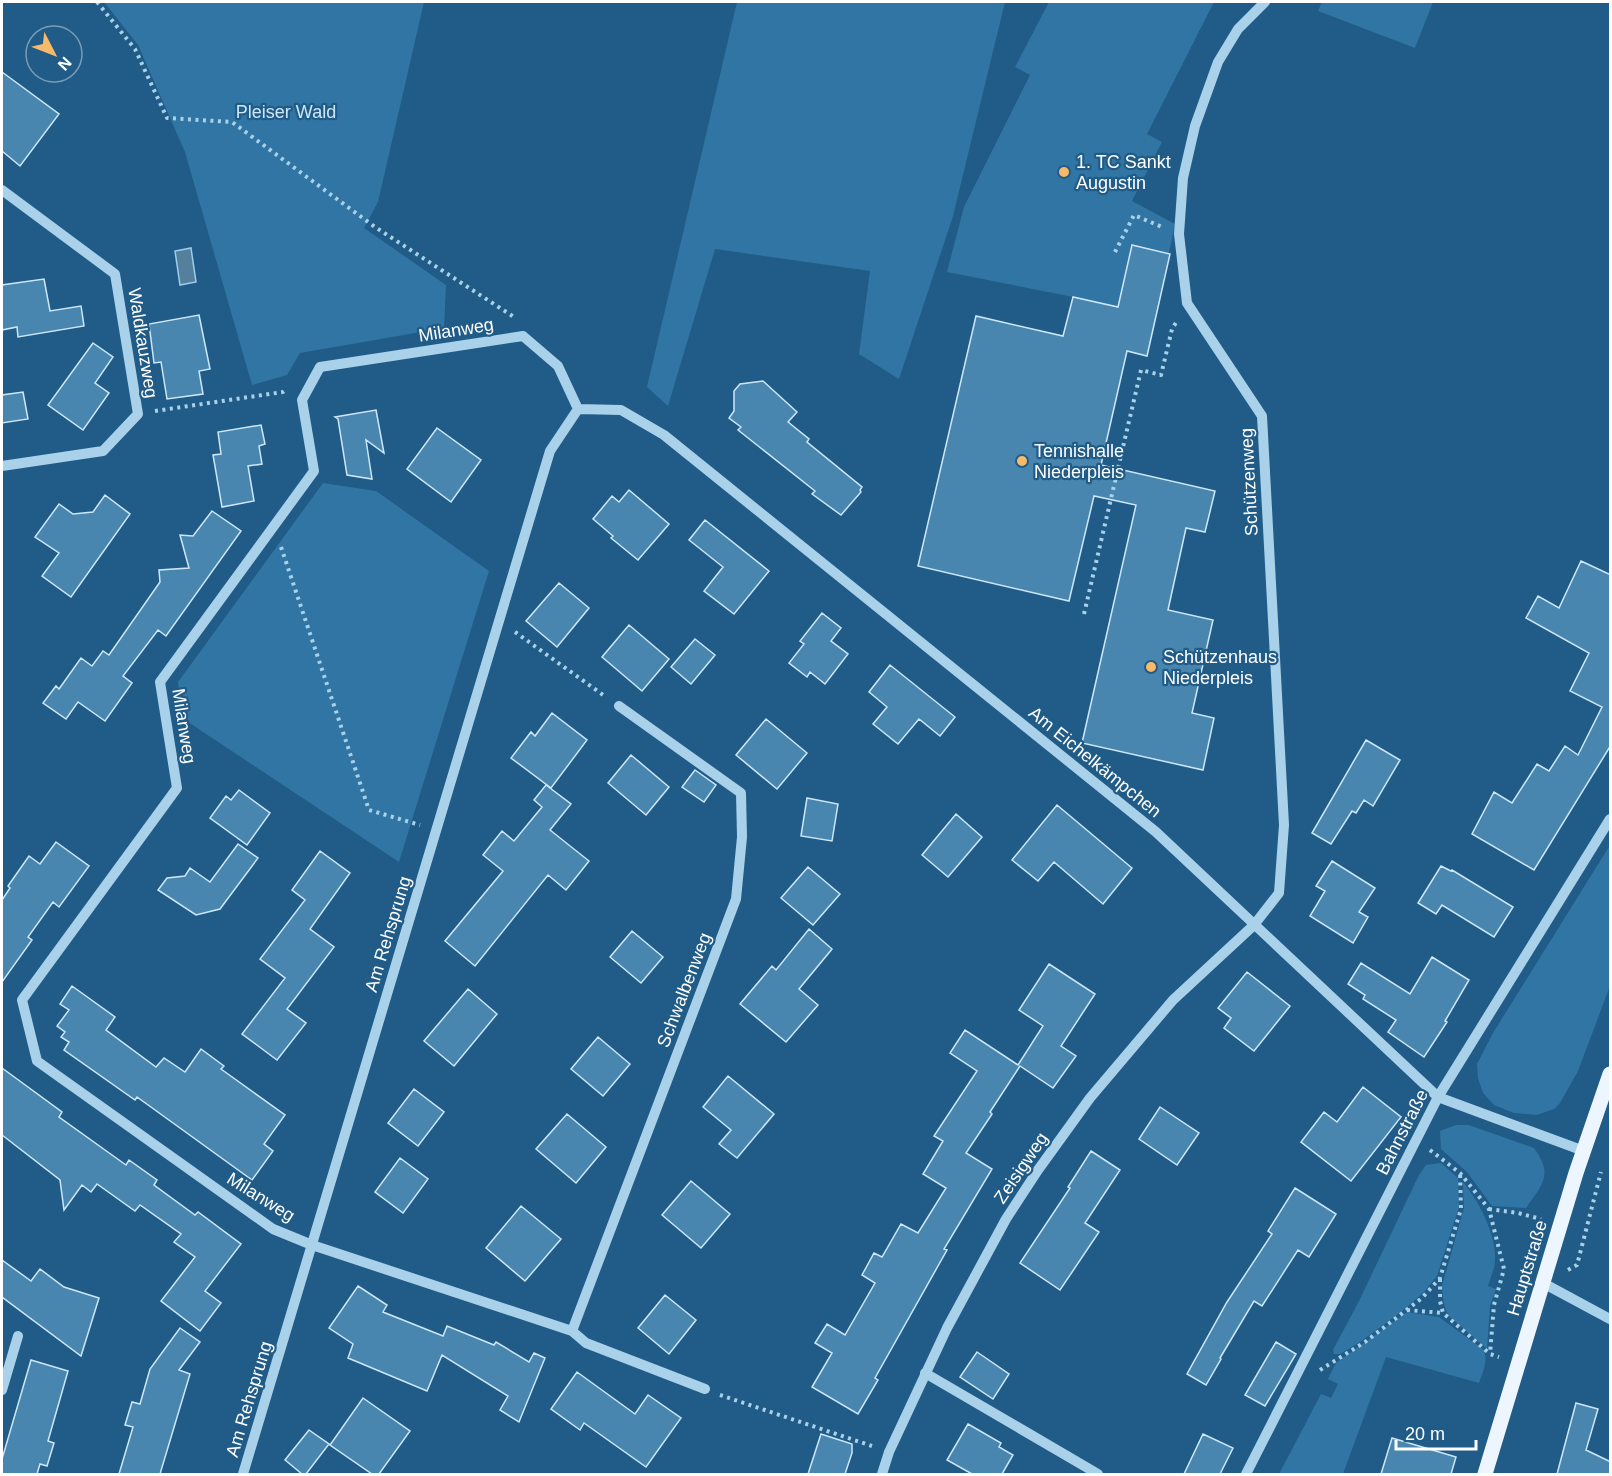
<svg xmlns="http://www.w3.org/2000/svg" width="1612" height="1476" font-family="Arial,sans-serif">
<rect width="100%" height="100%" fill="#205c87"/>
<!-- green -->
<path fill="#3075a3" d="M104,2H424L378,202L364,228L446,285L444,328L300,353L287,375L252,385L185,152L138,45Z
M737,2H1005L953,216L899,379L859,354L870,271L715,249L668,406L647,387Z
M1049,2H1214L1147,134L1162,142L1132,201L1175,224L1156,316L1073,297L947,272L964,207L1030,75L1015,67Z
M1322,2H1433L1415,48L1318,11Z
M323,483L376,491L489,571L399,862L182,718L178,682Z
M1610,845V986L1578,1071L1560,1103L1554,1109L1537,1115L1514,1113L1494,1105L1483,1093L1478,1078L1477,1064L1493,1033Z
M1456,1125H1469L1534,1148C1554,1175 1542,1185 1526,1208L1492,1206L1467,1172L1441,1149L1440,1131Z
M1441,1163L1458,1178L1459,1207L1437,1276L1424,1292L1401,1312L1360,1342L1340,1354H1334L1333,1350L1359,1301L1419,1175L1426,1165Z
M1463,1182C1480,1203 1500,1240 1494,1268C1492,1274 1490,1280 1488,1286L1496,1289L1490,1306L1487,1349L1449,1316C1443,1306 1443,1297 1442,1286L1464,1208Z
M1407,1312L1439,1317L1484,1350C1488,1361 1483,1372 1479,1383L1386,1357L1343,1474H1279L1321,1394L1331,1398L1338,1384L1328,1379L1336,1363Z"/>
<!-- water -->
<path fill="#55809d" stroke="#9dcdec" stroke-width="1.5" d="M191,248L196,282L180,285L175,251Z"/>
<!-- building -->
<path fill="#4886af" stroke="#cee7f8" stroke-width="1.5" d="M2,72L59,114L20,166L2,151Z
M1132,245L1170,254L1147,356L1127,351L1101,465L1215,491L1205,532L1186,528L1168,610L1213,620L1192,713L1214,718L1203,770L1082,743L1136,505L1094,496L1069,601L918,566L976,316L1063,336L1073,297L1118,307Z
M44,279L50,311L81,306L84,326L18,337L17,327L2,330V285Z
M199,315L210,369L199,371L203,394L167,399L161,362L154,363L149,324Z
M93,343L113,357L95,383L109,393L83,430L48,405Z
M763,381L797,412L788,422L809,439L807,442L862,487L860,490L861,492L841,515L812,494L815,491L738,430L741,427L729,418L734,411V391L740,384Z
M23,392L28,419L2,423V395Z
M376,410L384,453L366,440L372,479L347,475L338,419L335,417Z
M261,425L265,444L259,446L262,464L248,466L254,501L222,507L213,455L221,454L218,432Z
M437,428L481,460L451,502L407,469Z
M629,490L669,524L638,560L611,538L613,536L593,519L612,496L619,502Z
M105,495L130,514L71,597L42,576L59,553L35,537L59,504L73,514L93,512Z
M212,511L241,531L166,636L158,630L123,676L132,683L105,721L78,702L66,719L43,703L56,686L59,689L81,658L92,666L103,651L109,655L160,582L159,570L189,568L180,535L193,536Z
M705,520L769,571L734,614L704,591L723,567L689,540Z
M1581,561L1611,575V745L1534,870L1472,834L1494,792L1512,803L1537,764L1549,771L1565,746L1578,755L1602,707L1570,691L1589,653L1526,618L1538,596L1559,608Z
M559,583L589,608L557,647L526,621Z
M822,613L841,628L831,641L848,654L825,684L810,672L807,677L789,663L804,644L800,641Z
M629,625L669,659L642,691L602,657Z
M695,639L715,655L691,684L671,667Z
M890,665L955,717L940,736L919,719L898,744L873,724L887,707L869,692Z
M552,713L587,740L551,788L511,758L531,732L535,736Z
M766,719L807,753L777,789L736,755Z
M1366,740L1400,760L1373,806L1364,800L1356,813L1352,811L1331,844L1312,833Z
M631,755L669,787L646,815L608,783Z
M695,770L716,785L704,802L682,787Z
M546,785L571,804L550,830L589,861L566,890L548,875L475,966L445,941L503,871L483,855L502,831L514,841L542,807L534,800Z
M239,790L270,813L247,845L210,818L226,796L231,800Z
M807,798L838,804L832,841L801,836Z
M1057,805L1132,868L1103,904L1054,862L1038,881L1012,860Z
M956,814L982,837L948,877L922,855Z
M56,842L89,866L59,907L53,902L28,937L32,940L2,982V900L10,888L8,886L29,856L40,864Z
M238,844L258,858L220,909L196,915L158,890L167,878L185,876L190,868L210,882Z
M320,851L350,873L310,929L334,947L287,1009L306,1023L277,1060L242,1034L285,978L260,959L305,900L292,890Z
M1332,861L1375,888L1359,912L1368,917L1353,943L1310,916L1325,891L1316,886Z
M1441,866L1451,871L1452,870L1513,907L1494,937L1442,905L1436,914L1418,903Z
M808,867L840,894L813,925L781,898Z
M809,929L832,949L799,989L818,1005L786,1042L740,1004L772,966L776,970Z
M632,931L663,957L641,983L610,957Z
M1432,957L1469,980L1445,1021L1447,1022L1424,1057L1388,1032L1396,1020L1363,999L1365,995L1348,984L1361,963L1410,994Z
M1049,964L1095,994L1061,1046L1076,1056L1053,1088L1020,1066L990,1112L992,1114L966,1153L992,1169L944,1249L947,1250L875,1378L878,1380L858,1414L812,1387L832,1353L815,1343L827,1324L845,1335L875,1283L862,1275L874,1253L882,1257L901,1224L918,1233L946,1188L923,1174L943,1141L934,1136L977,1071L950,1053L965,1030L1018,1065L1043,1026L1019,1010Z
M1247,972L1290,1006L1254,1051L1224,1028L1231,1018L1218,1008Z
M72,986L115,1017L106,1030L156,1067L164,1058L185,1072L201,1049L224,1066L221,1069L285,1115L264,1144L273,1151L252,1180L137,1097L135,1100L64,1050L69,1042L61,1037L65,1032L57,1026L69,1010L60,1004Z
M468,989L497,1014L454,1066L424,1041Z
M598,1037L630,1064L603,1096L571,1069Z
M2,1068L62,1112L59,1117L126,1165L129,1160L157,1180L154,1185L195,1215L198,1212L241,1244L205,1291L221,1303L200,1331L161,1301L195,1257L174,1242L181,1234L140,1205L135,1211L97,1184L91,1192L82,1185L64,1210L60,1180L2,1135Z
M728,1076L774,1114L737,1158L719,1144L731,1130L703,1107Z
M1363,1087L1401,1117L1351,1181L1301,1142L1324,1112L1337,1122Z
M414,1089L444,1112L418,1146L388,1123Z
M1160,1107L1199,1133L1177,1165L1139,1139Z
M567,1114L606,1147L576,1183L536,1149Z
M1091,1151L1120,1170L1085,1223L1099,1232L1060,1290L1020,1263L1070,1188L1068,1187Z
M400,1158L428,1179L403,1213L375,1192Z
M691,1181L730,1214L701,1248L662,1215Z
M1295,1188L1336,1214L1309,1257L1298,1250L1262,1306L1254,1301L1220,1358L1221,1359L1206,1385L1187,1374L1227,1302L1272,1234L1268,1231Z
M521,1206L561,1239L525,1281L486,1248Z
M2,1260L31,1281L40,1269L64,1287L99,1298L81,1356L2,1297Z
M358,1286L387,1305L383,1312L443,1336L447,1326L494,1345L496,1342L529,1362L534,1353L545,1358L519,1422L500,1410L508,1396L442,1355L427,1391L348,1358L353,1344L329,1328Z
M665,1295L696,1320L669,1354L638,1328Z
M180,1328L200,1342L179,1370L190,1374L160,1474H119L133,1427L125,1425L132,1402L140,1404L150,1369Z
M1276,1342L1296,1354L1265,1406L1245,1395Z
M977,1352L1009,1374L993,1399L960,1377Z
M31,1360L68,1371L48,1441L54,1443L47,1466L40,1464L37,1474H2V1459Z
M577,1372L635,1414L648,1395L681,1418L646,1467L584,1423L580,1430L551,1409Z
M363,1398L410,1431L379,1474H372L330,1445Z
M1576,1403L1598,1409L1586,1450L1611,1462V1474H1557Z
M968,1424L1001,1443L999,1447L1013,1455L1002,1474H972L947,1460Z
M309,1430L329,1444L306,1474H302L285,1460Z
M821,1434L852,1444V1453L845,1474H808Z
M1203,1434L1233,1448L1220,1474H1184Z
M1392,1438L1456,1457L1451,1474H1381Z"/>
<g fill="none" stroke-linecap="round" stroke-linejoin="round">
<!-- path -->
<path stroke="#a9d1ea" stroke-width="4" stroke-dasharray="3 4.5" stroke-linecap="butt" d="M97,2L135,49L167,118L232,122L375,227L514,317
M1115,252L1134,215L1162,227
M155,411L283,392L287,389
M281,547L369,810L420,825
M1084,614L1141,370L1161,375L1172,329L1177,321
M515,632L606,697
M1430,1150L1460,1173L1489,1209L1504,1269L1494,1305L1490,1354
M1489,1209L1518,1213L1541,1219
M1568,1270L1577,1265L1601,1172
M1440,1279V1301L1443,1313L1490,1354L1499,1357
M1407,1310L1443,1313
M1320,1370L1365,1342L1422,1298L1440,1278L1461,1209L1460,1173
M720,1395L872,1446"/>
<!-- minor -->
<path stroke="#a9d1ea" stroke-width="10" d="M2,190L115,274L138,414L103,451L2,466
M578,409L558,366L523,336L320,367L302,400L314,471L160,682L177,788L22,1000L37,1061L273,1229L312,1245L572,1331L736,899L742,837L741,793L619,706
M578,409L621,410L664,435L1156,832L1438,1097L1584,1151
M1543,1283L1610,1319
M572,1331L586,1343L705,1389
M925,1373L1098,1474
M2,1390L18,1336
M243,1474L550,451L578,409
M882,1474L889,1452L947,1328L1006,1219L1038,1170L1090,1098L1173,1000L1254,925L1279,893L1284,825L1262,416L1187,303L1179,234L1183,178L1195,126L1218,62L1238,29L1265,2
M1246,1474L1438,1097L1610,819"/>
<!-- major -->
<path stroke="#edf6fe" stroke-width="15" d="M1485,1474L1576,1173L1610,1074"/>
</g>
<!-- markers -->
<g fill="#f8b96a" stroke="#205c87" stroke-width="2">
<circle cx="1064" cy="172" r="6"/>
<circle cx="1022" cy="461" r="6"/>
<circle cx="1151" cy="667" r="6"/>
</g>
<g text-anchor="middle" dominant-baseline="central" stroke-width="4.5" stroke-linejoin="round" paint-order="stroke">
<!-- park labels -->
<g font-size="18" fill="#cee7f8" stroke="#205c87">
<text x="286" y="112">Pleiser Wald</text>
</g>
<!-- poi labels -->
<g font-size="18" fill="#fff" stroke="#205c87" text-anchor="start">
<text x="1076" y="162">1. TC Sankt<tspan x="1076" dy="21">Augustin</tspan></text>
<text x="1034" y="451">Tennishalle<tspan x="1034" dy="21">Niederpleis</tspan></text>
<text x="1163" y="657">Schützenhaus<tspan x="1163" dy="21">Niederpleis</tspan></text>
</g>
<!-- street labels -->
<g font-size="18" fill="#fff" stroke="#205c87">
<text transform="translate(456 330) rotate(-9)">Milanweg</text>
<text transform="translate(143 343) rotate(81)">Waldkauzweg</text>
<text transform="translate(1249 482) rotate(-93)">Schützenweg</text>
<text transform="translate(184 726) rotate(81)">Milanweg</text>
<text transform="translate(1095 762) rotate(39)">Am Eichelkämpchen</text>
<text transform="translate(388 934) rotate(-73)">Am Rehsprung</text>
<text transform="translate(684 990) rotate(-69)">Schwalbenweg</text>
<text transform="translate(1402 1132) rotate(-63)">Bahnstraße</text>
<text transform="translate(1021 1168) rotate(-56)">Zeisigweg</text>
<text transform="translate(261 1197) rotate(32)">Milanweg</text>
<text transform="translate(1527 1268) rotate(-73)">Hauptstraße</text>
<text transform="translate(249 1399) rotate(-73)">Am Rehsprung</text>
</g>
</g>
<!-- border -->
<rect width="1612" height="1476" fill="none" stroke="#ffffff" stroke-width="6"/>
<!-- north arrow -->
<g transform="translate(54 54) rotate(132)"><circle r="28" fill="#205c87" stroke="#799db7" stroke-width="1.5"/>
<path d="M0-4.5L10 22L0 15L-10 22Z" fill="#f8b96a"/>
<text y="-9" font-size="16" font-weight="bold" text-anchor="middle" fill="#ffffff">N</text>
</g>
<!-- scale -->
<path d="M1396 1440v9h80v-9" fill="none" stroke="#ffffff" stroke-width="3"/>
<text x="1405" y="1440" font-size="18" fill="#ffffff" stroke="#205c87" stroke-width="4.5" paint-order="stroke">20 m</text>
</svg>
